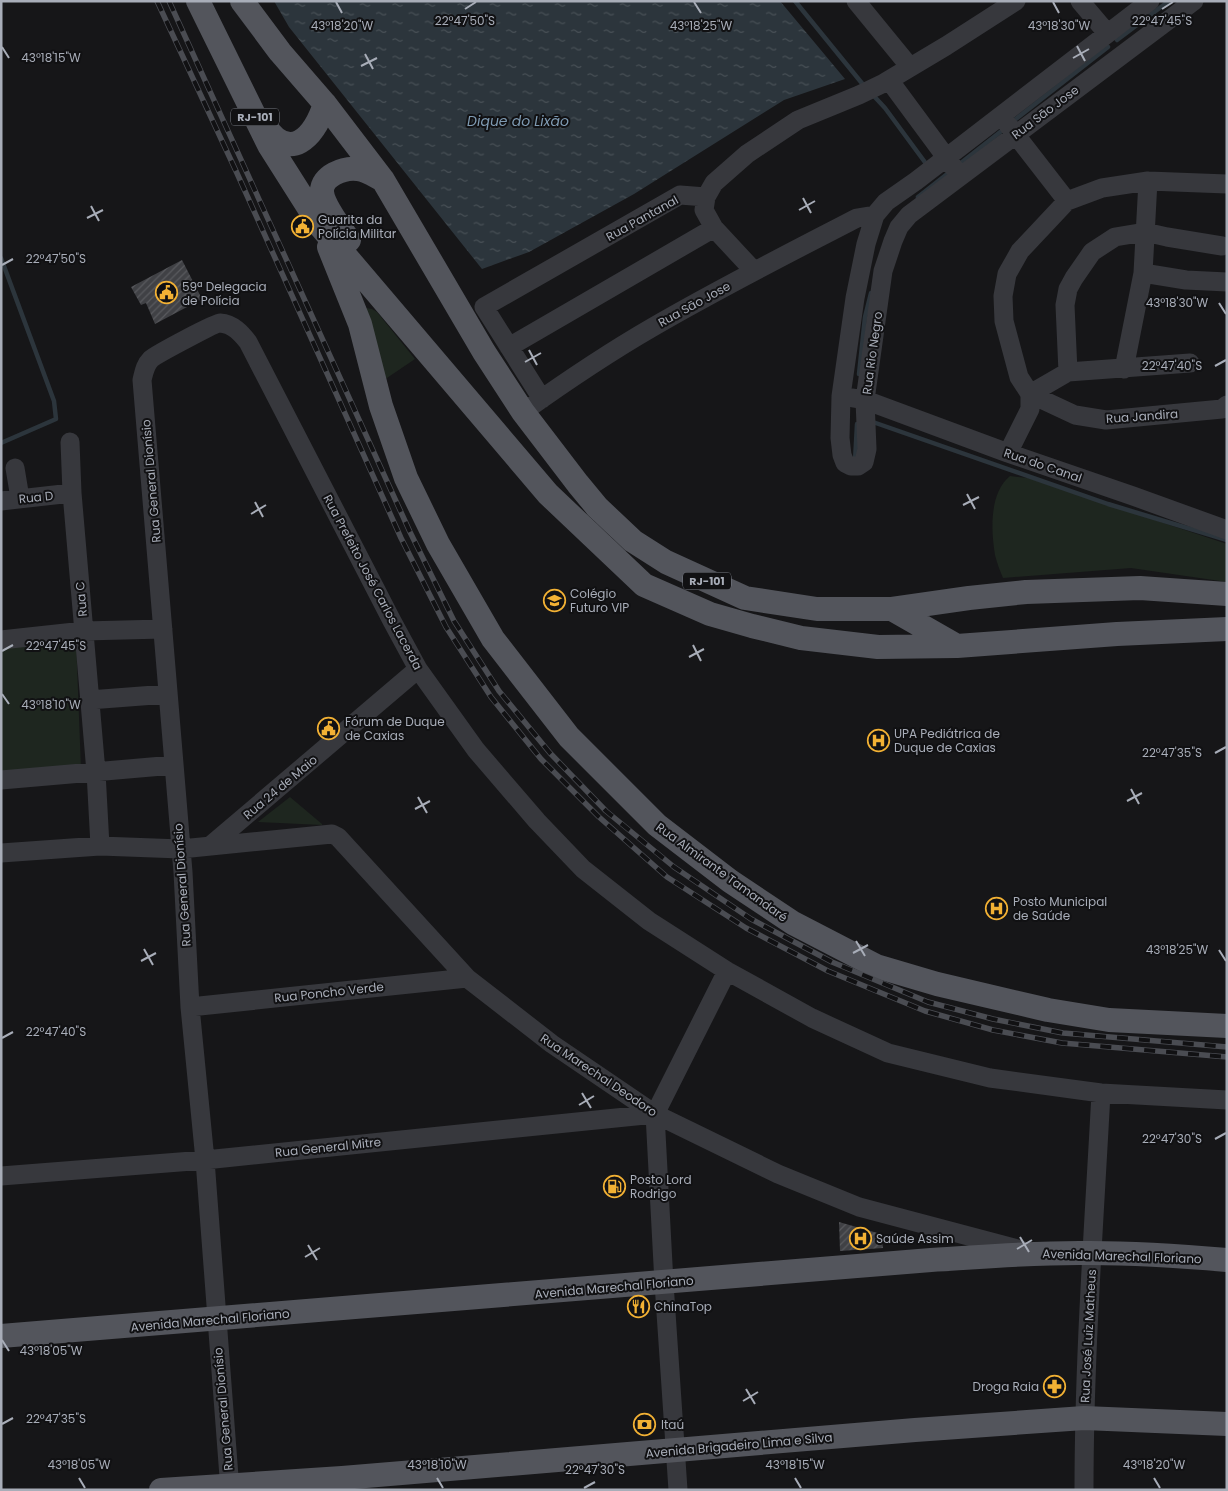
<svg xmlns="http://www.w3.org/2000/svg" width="1228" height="1491" font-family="Poppins,sans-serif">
<defs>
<pattern id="water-ripples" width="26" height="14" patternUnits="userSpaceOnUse" patternTransform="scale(1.25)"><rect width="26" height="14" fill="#2c353c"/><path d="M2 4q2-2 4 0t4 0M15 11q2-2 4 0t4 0" fill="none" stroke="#485056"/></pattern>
<pattern id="building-hatch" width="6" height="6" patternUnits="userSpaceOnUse" patternTransform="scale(1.25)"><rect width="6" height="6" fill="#404145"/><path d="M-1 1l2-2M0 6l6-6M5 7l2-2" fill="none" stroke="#595a5e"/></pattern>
</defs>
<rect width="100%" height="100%" fill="#161618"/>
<!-- park -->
<path fill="#1e261f" d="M366,308L372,309L377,312L415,359L384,380Z
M1010,476L1028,478L1227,544V582L1131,568L1003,578C1000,571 997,563 995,555C991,531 989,493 1010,476Z
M76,638L81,769L1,775V647Z
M290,797L322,824V825L258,822Z"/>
<!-- water -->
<path fill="url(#water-ripples)" d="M274,1H780L845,79L784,100L634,194L529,252L482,269L289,27Z"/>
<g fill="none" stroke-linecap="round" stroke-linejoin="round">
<!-- stream -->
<path stroke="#2c353c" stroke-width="4.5" d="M795,1L865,87
M1117,40L1169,1
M872,94L885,108L927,165
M1012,122L1108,47
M957,166L1004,129
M918,197L951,171
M1,258L54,401L56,419L1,443
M859,374L865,317L871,293
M870,421L1108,504L1227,540
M855,461L857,424"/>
</g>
<!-- building -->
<path fill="url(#building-hatch)" d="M182,260L202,299L155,324L146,303L141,305L131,287Z
M839,1222L881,1234L883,1248L840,1251Z"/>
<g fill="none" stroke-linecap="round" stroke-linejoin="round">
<!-- minor -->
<path stroke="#37383d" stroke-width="19" d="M856,1L910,67
M1080,1L1107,33
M1150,1L916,181L886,202L875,215L866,244L855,298L841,396L840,438L842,455L845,463L851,466H858L864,462L867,449L865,400L883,271L893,241L899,227L909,215L1194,1
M889,80L954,168
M1008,125L1067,201
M754,271L714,228L704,210L706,197L714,183L747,154L798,120L859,95L884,83L946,46L1016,1
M1143,273L1186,280L1227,282
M509,347L714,228
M1124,369L1143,273L1148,181
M1068,372L1065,305L1068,289L1074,278L1092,252L1115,237L1145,232L1167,237L1222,246
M1030,394L1075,415L1106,420L1222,409L1227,405
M1030,394L1068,372L1190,363
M853,398L865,400L1008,453L1133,496L1227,530
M542,399L484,307L680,195L706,197
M523,412C565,382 608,353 653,327C720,288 789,253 857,218L875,215
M70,442L72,493L96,772L100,846
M1008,453L1030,409V394L1019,377L1004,321L1003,296L1007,274L1020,251L1067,201L1102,188L1148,181L1227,184
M15,468L20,498
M1,501L72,493
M1,640L84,631L163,629
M89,700L168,694
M1,780L174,765
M210,846L418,669
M1,853L100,846L181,849L332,834L338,837L467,978L552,1044L655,1114L778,1174L859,1207L1021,1250
M190,1007L467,978
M1,1176L205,1160L655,1114
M230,1490L205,1160L190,1007L183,872L142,380C144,372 145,365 151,359C157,354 215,323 220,323C233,324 241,333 248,342L392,621L418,669L476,750L537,821L583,869L649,921L727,971L812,1018L888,1053L990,1078L1101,1093L1227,1100
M678,1490L664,1283L655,1114L727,971
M1084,1490C1084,1357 1094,1225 1101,1093"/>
<!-- major -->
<path stroke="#53555c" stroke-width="24" d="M198,1L269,145L321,227L548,494L644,585L710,614L752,626L801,638L878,647L957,646L1117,634L1227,629
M242,1L280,52L325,104L383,180L484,352L523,412L578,484L597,507L633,541L666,562L745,598L817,609H892L969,598L1026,592L1140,588L1227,594
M264,125C290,164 314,137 325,104
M349,240C341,229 323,205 322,192C321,176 344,167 358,169C367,170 375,176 383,180
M329,247L360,324L381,406L406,478L438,544L493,639L569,737L657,825L730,881L793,923L876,966L937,984L1048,1010L1109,1020L1227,1026
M892,609L955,645
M1,1336L931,1260C984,1257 1037,1252 1090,1253C1136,1253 1181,1256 1227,1260
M161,1490L342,1478L915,1430L1084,1418L1227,1424"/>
<defs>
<path id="rail" d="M157,1L236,171L401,538L446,627L491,697L541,759L599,817L667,877L746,928L828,971L925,1011L993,1030L1062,1043L1227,1057
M169,1L410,532L454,621L499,691L550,753L606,811L674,867L751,919L832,962L928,1002L993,1019L1063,1033L1227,1047"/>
</defs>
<!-- rail casing -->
<use href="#rail" stroke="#4a4c52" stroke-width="5.5"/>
<!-- rail -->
<use href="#rail" stroke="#111113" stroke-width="4" stroke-dasharray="11" stroke-linecap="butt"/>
</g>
<!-- ticks -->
<path fill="none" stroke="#a8adb8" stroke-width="2" d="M336,2L342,13M694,2L701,13M1053,2L1059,13M465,9L476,2M1162,9L1173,2M1077,46L1085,61M2,47L9,58M365,54L373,69M1073,58L1089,49M361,66L377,58M803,198L811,213M91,206L99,221M799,210L815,201M87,218L103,210M2,265L13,259M1219,303L1226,314M529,350L537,365M525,362L541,353M1215,366L1226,360M967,494L975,509M255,502L263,517M963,505L979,497M251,514L266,505M693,645L701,661M2,651L13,645M689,657L704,649M2,694L9,704M1215,753L1226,747M1131,789L1139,804M418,797L427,813M1127,801L1142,793M415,809L430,801M856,941L865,956M144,949L153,965M1219,950L1226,961M853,953L868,945M141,961L156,953M2,1038L13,1032M582,1093L591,1108M579,1105L594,1096M1215,1139L1226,1133M1020,1237L1029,1252M308,1245L317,1260M1017,1249L1032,1240M305,1257L320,1248M2,1340L9,1351M746,1389L755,1404M743,1401L758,1392M2,1424L13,1418M79,1478L85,1488M437,1478L443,1488M795,1478L801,1488M1154,1478L1160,1488M584,1488L595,1482"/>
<!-- icons -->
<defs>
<symbol id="civic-ring" viewBox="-11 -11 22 22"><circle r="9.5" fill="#111113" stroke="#f2b134" stroke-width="1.5"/><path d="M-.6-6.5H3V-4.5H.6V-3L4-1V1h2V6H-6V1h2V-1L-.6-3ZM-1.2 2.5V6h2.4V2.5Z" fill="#f2b134"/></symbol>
<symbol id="school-ring" viewBox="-11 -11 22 22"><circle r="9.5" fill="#111113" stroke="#f2b134" stroke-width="1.5"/><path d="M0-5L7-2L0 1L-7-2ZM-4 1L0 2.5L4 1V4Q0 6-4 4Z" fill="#f2b134"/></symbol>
<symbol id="hospital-ring" viewBox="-11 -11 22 22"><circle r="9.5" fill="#111113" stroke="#f2b134" stroke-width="1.5"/><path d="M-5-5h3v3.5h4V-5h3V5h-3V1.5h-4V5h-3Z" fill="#f2b134"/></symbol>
<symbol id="fuel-ring" viewBox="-11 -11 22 22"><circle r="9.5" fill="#111113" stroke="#f2b134" stroke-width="1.5"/><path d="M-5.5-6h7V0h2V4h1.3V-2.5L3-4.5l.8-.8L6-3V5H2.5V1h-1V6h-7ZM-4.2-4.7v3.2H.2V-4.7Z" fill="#f2b134"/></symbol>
<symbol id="restaurant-ring" viewBox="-11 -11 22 22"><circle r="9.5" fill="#111113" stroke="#f2b134" stroke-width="1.5"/><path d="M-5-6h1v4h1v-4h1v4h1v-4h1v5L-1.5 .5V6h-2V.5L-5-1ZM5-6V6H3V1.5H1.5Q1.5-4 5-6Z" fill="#f2b134"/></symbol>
<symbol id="pharmacy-ring" viewBox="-11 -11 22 22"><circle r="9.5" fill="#111113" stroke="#f2b134" stroke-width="1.5"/><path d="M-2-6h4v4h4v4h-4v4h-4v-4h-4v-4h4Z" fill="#f2b134"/></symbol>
<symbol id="bank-ring" viewBox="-11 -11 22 22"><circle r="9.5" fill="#111113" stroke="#f2b134" stroke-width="1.5"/><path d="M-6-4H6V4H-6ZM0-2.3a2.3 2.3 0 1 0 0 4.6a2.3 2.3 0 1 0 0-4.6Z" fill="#f2b134"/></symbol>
</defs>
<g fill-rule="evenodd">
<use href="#civic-ring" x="290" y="214" width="25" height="25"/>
<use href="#civic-ring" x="154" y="280" width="25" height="25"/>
<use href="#school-ring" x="542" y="588" width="25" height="25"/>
<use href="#civic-ring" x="316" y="716" width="25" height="25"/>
<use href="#hospital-ring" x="866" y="728" width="25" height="25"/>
<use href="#hospital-ring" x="984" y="896" width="25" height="25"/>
<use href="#fuel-ring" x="602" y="1174" width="25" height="25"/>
<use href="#hospital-ring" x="848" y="1226" width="25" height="25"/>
<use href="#restaurant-ring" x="626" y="1294" width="25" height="25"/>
<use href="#pharmacy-ring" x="1042" y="1374" width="25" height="25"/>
<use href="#bank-ring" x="632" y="1412" width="25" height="25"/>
</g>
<g text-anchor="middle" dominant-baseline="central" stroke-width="4" stroke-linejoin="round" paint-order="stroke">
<!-- shield labels -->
<g fill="#111113" stroke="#7b7e86" stroke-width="1">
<rect x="231" y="108.5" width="48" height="17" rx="4"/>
<rect x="683" y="572.5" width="48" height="17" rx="4"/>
</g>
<g font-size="11" font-weight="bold" fill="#a8adb8">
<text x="255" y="117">RJ-101</text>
<text x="707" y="581">RJ-101</text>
</g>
<!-- street labels -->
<g font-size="12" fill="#a8adb8" stroke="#111113">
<text transform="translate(1045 112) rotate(-37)">Rua Sāo Jose</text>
<text transform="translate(642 218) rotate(-29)">Rua Pantanal</text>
<text transform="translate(694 304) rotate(-29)">Rua Sāo Jose</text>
<text transform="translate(872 353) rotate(-82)">Rua Rio Negro</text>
<text transform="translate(1142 416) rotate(-4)">Rua Jandira</text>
<text transform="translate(1043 465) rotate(19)">Rua do Canal</text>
<text transform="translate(151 481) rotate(-95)">Rua General Dionísio</text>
<text transform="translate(36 497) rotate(-6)">Rua D</text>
<text transform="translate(373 582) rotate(62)">Rua Prefeito José Carlos Lacerda</text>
<text transform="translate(81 599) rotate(-95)">Rua C</text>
<text transform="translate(280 787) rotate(-40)">Rua 24 de Maio</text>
<text transform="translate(722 872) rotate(36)">Rua Almirante Tamandaré</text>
<text transform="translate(182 885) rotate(-94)">Rua General Dionísio</text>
<text transform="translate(329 992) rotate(-6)">Rua Poncho Verde</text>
<text transform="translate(599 1075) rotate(34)">Rua Marechal Deodoro</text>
<text transform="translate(328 1147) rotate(-6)">Rua General Mitre</text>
<text transform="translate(1122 1256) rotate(2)">Avenida Marechal Floriano</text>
<text transform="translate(614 1287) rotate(-5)">Avenida Marechal Floriano</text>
<text transform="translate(210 1320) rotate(-5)">Avenida Marechal Floriano</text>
<text transform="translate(1088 1336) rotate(-87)">Rua José Luiz Matheus</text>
<text transform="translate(223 1409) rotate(-95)">Rua General Dionísio</text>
<text transform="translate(739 1445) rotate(-5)">Avenida Brigadeiro Lima e Silva</text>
</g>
<!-- poi labels -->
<g font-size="12" fill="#a8adb8" stroke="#111113" text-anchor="start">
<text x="318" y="219">Guarita da<tspan x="318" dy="14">Polícia Militar</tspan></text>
<text x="182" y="286">59ª Delegacia<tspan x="182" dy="14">de Polícia</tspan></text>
<text x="570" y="593">Colégio<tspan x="570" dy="14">Futuro VIP</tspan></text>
<text x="345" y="721">Fórum de Duque<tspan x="345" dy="14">de Caxias</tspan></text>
<text x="894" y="733">UPA Pediátrica de<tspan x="894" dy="14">Duque de Caxias</tspan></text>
<text x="1013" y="901">Posto Municipal<tspan x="1013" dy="14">de Saúde</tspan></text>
<text x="630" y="1179">Posto Lord<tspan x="630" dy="14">Rodrigo</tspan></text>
<text x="876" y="1238">Saúde Assim</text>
<text x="654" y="1306">ChinaTop</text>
<text x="1039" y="1386" text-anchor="end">Droga Raia</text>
<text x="661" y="1424">Itaú</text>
</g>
<!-- water labels -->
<g font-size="14" font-style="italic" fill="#7f9bb3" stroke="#111113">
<text x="518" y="121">Dique do Lixão</text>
</g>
</g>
<g font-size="12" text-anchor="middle" fill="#a8adb8" stroke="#111113" stroke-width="4" stroke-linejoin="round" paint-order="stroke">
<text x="465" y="25">22°47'50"S</text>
<text x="1162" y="25">22°47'45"S</text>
<text x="342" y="30">43°18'20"W</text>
<text x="701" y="30">43°18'25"W</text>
<text x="1059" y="30">43°18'30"W</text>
<text x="51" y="62">43°18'15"W</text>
<text x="56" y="263">22°47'50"S</text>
<text x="1177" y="307">43°18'30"W</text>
<text x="1172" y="370">22°47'40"S</text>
<text x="56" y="650">22°47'45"S</text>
<text x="51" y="709">43°18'10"W</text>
<text x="1172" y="757">22°47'35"S</text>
<text x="1177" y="954">43°18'25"W</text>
<text x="56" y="1036">22°47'40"S</text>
<text x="1172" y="1143">22°47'30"S</text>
<text x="51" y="1355">43°18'05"W</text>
<text x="56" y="1423">22°47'35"S</text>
<text x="79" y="1469">43°18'05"W</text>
<text x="437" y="1469">43°18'10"W</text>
<text x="795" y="1469">43°18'15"W</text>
<text x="1154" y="1469">43°18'20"W</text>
<text x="595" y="1474">22°47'30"S</text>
</g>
<!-- border -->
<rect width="1228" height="1491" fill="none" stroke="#a8adb8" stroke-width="5"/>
</svg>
